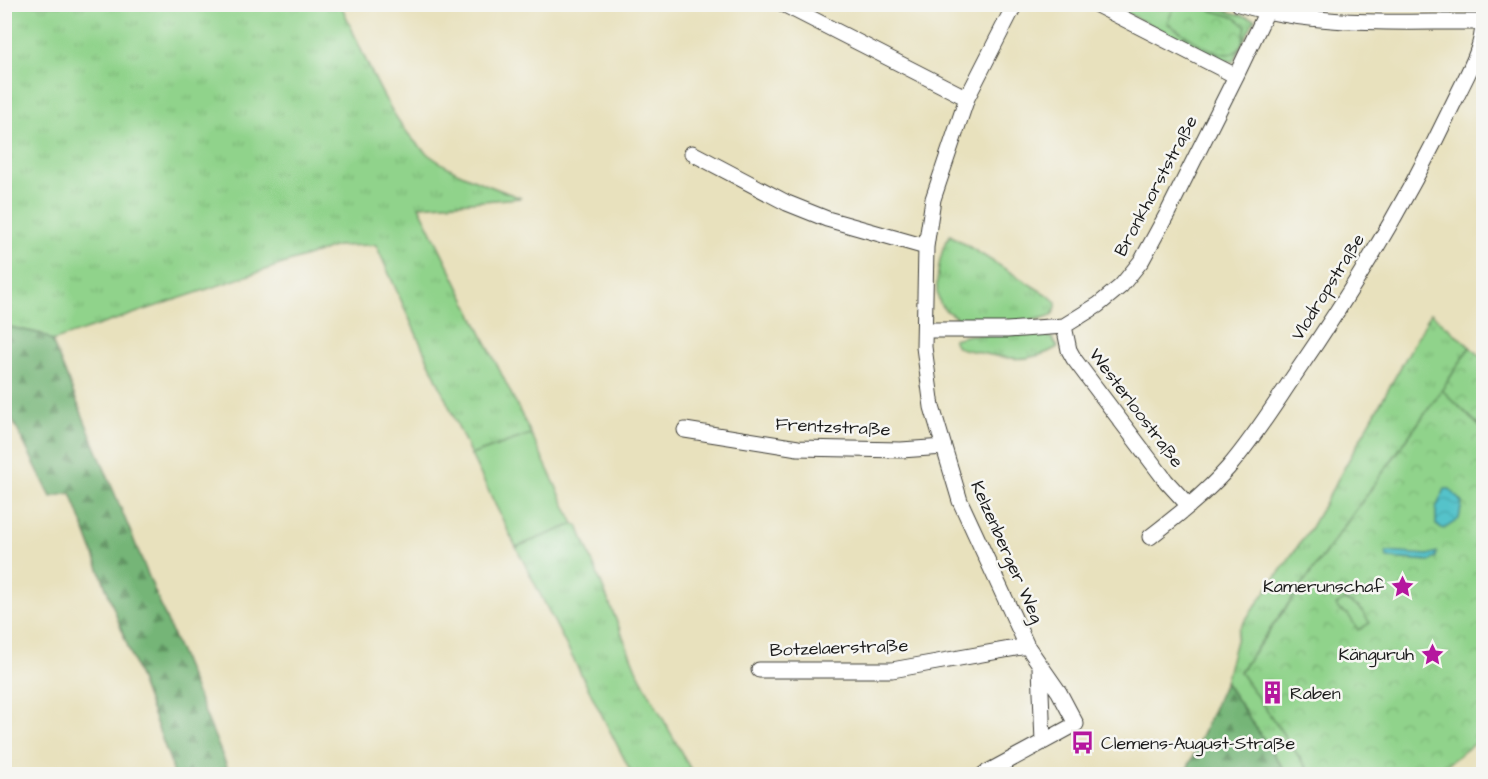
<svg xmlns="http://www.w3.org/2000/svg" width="1488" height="779" font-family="'Architects Daughter',sans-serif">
<defs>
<pattern id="grass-tufts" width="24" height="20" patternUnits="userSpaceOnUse" patternTransform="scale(1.5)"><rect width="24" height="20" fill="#90d38b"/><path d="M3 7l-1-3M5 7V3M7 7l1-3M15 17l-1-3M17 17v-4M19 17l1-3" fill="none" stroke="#7cb577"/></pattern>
<pattern id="forest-firs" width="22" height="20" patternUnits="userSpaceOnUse" patternTransform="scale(1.5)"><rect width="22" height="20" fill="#74b577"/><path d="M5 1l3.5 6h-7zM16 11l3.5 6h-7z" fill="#5e9261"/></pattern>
<pattern id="park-crowns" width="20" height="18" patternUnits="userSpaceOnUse" patternTransform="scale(1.5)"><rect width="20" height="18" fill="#90d38b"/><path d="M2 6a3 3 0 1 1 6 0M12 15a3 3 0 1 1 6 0" fill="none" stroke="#7cb577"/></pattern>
<pattern id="water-waves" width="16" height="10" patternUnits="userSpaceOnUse" patternTransform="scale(1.5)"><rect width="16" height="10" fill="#55c3ca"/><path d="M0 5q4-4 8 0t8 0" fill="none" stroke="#49a7ad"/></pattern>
</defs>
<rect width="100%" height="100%" fill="#f6f6f2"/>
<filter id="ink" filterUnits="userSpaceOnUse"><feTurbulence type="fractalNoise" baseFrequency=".0167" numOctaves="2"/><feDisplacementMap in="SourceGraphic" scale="12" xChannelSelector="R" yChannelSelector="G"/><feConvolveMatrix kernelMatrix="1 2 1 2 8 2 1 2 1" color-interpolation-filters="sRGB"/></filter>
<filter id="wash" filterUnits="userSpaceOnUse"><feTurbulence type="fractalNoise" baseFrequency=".008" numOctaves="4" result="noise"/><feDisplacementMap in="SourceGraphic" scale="24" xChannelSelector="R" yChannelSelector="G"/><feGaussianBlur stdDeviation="1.35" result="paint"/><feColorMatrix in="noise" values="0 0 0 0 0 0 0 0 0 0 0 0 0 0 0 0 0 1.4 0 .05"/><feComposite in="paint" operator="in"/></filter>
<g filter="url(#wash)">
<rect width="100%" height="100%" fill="#e8e1bd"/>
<!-- grass -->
<path fill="url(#grass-tufts)" stroke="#567854" stroke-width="1.5" d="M5,5H341C362,50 389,124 429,155C456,175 490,186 521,198L419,206L531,434L471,455L376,245L337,246L52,341L42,334L5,326Z
M1111,5H1205L1255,19L1233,62L1228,60L1226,64Z
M950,235L1049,296L1056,302V308L1052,315C1023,326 988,323 957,321L956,317C951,314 944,310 941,305C932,290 940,248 950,235Z
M1431,313L1470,347L1442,390L1240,671L1311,774H1287L1225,682L1239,629L1310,529Z
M1040,333L1052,338L1058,347C1024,367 998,356 963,349L957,347L953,339L969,335Z
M574,524L578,526L636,669L693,774H632L516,547Z"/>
<!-- forest -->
<path fill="url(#forest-firs)" stroke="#48684a" stroke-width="1.5" d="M5,326L42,334L52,341L230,774H172V766L71,493L51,497L5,405Z
M1225,682L1287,774H1185Z"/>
<!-- park -->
<path fill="url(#park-crowns)" stroke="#567854" stroke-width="1.5" d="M1193,5L1234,17L1246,26C1244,34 1243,47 1235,52C1220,62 1180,31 1167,23L1175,5Z
M1470,347L1483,359V429L1442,390Z
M1442,390L1483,430V737L1434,774H1311L1240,672Z"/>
<!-- pitch -->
<path fill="#90d38b" stroke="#567854" stroke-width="1.5" d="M531,434L574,524L516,547L471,455Z
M1344,600L1359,607L1370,623L1358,630L1348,614L1339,610L1336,605Z"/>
<!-- water -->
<path fill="url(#water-waves)" stroke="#387073" stroke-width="1.5" d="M1445,489H1450L1462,503L1459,519L1444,529L1436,525V508Z
M1386,552L1428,555L1437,552L1436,557L1431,561L1387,558Z"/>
</g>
<g filter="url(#ink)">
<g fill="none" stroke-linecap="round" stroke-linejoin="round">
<defs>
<path id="minor" d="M783,4L967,98
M1095,4L1236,76L1266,13
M1239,4C1317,28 1403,21 1484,22
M692,153L787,203L827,219L926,247
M1064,326L1069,350L1074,359L1166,481L1189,506
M925,330H1007L1064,326L1098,305L1121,286L1142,260L1167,214L1236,76
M685,430L798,448L901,450L944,447
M1150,537C1177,516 1205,494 1228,468C1253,439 1273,407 1294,376C1354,289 1409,197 1454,102C1466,76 1483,50 1483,22
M1040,667L1043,742
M759,670H892L1027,646
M984,774L1076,724L1059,692L1027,646L960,501L932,407L924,347L926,247L933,199L967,98L1015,4"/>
</defs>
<!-- minor casing -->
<use href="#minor" stroke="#3b3a34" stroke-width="17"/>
<!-- minor -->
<use href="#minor" stroke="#fff" stroke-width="15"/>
</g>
</g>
<!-- icons -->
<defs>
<symbol id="sight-bare" viewBox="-9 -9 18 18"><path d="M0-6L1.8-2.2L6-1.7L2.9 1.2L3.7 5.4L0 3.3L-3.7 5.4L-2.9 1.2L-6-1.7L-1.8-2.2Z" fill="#b5179e" stroke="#f6f6f2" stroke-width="2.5" paint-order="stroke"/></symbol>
<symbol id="building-bare" viewBox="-9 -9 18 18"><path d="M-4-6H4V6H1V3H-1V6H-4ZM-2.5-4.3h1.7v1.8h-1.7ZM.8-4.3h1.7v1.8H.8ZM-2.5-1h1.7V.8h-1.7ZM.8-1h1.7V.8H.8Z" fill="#b5179e" stroke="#f6f6f2" stroke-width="2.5" paint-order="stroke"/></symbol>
<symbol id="bus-bare" viewBox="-9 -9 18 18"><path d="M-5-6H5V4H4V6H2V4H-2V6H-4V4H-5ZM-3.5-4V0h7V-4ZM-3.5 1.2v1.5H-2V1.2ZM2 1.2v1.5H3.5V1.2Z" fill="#b5179e" stroke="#f6f6f2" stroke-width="2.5" paint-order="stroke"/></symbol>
</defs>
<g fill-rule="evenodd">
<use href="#sight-bare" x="1386" y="570" width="33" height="33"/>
<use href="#sight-bare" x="1416" y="638" width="33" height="33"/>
<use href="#building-bare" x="1256" y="676" width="33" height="33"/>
<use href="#bus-bare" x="1066" y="726" width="33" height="33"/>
</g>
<g text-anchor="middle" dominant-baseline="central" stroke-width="5" stroke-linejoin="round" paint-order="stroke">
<!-- street labels -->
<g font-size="18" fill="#1c1c1c" stroke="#f6f6f2">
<text transform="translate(1156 186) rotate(-62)">Bronkhorststraße</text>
<text transform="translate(1328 287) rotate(-58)">Vlodropstraße</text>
<text transform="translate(1136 408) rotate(53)">Westerloostraße</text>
<text transform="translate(833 427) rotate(3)">Frentzstraße</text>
<text transform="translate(1007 552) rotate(66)">Kelzenberger Weg</text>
<text transform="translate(839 648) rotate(-2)">Botzelaerstraße</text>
</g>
<!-- poi labels -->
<g font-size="18" fill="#1c1c1c" stroke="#f6f6f2" text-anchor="end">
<text x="1384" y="586">Kamerunschaf</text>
<text x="1414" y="654">Känguruh</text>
<text x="1290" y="693" text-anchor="start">Raben</text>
<text x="1101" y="743" text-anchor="start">Clemens-August-Straße</text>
</g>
</g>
<!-- margin -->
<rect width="1488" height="779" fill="none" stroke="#f6f6f2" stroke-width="24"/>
</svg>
